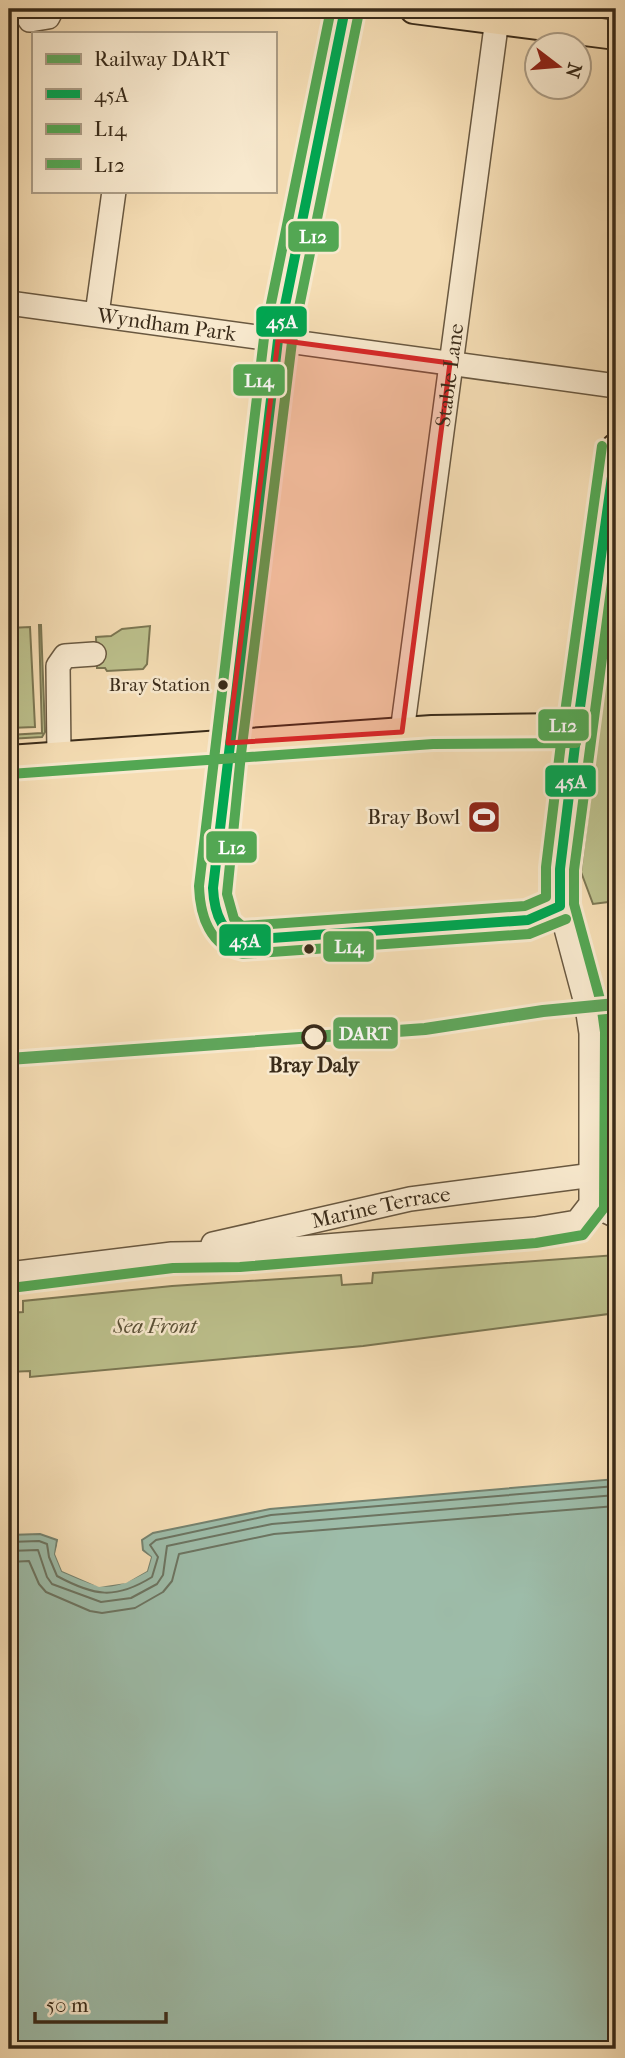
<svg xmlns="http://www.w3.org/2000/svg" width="625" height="2058" font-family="'IM FELL French Canon',serif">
<rect width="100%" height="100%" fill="#f5ddb4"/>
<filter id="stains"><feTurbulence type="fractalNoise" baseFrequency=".00286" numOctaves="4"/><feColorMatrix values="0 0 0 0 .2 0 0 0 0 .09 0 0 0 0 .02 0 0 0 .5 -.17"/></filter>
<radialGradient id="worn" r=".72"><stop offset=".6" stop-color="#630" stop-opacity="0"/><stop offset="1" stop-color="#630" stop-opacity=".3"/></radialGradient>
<!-- green -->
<path fill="#bcc08c" stroke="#7b7652" stroke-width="2" d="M39,625H41L45,732L42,737L9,739V735L42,733Z
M150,626L147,664L143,669L107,671L105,668H97L96,637L111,636L122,629Z
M611,626L616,627V901L593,904L581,872Z
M30,627L35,727L9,728V628Z
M616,1255V1313L363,1346L30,1377V1371L9,1372V1313L23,1312V1301L172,1286L341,1275L342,1285L372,1283L373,1273Z"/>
<!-- water -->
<path fill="#9dbca9" stroke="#75826f" stroke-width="2" d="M616,1479V2049H9V1535L40,1534L57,1540L55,1554L62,1571C101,1588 108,1593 147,1571L151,1557L143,1550L142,1540L153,1533L270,1509Z"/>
<!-- pier -->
<path fill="#f5ddb4" d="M59,1537V1554L64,1569L100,1583L125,1580L144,1569L147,1558L139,1549L151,1557L147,1571L126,1583L99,1587L62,1571L55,1554Z"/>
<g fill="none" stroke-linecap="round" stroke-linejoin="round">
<!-- shore -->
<path stroke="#6c7461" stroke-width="2" d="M9,1542L39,1541L47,1544L49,1557L57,1576C94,1596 115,1600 152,1577L158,1557L150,1545L156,1540L271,1515L616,1486
M9,1551L38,1550L47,1577L52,1584L101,1602L131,1598L157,1584L163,1575L167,1546L272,1524L616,1495
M9,1562L29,1561L39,1584L46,1592L90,1611L102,1613L135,1608L163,1592L172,1581L179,1554L274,1534L616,1506"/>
<defs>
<g id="minor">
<path d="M23,9L30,20L48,17L52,9"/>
<path id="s1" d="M9,303L616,386"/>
<path d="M97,314L114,191"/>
<path d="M594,609L616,612"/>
<path id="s2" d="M402,732L497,19"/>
<path d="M228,743L278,340L345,9"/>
<path d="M59,756L58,666L65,656L94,654"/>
<path d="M591,1204L616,1216"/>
<path id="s3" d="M213,1244L410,1199L593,1175"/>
<path d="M9,1274L172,1254L239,1253L535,1229L577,1222L591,1204V1033L587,1007L560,906V869L577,729"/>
</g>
<path id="major" d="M414,9L616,35
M9,760L432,730L564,728L577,729L616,448"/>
</defs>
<!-- minor casing -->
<use href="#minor" stroke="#695840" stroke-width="26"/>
<!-- major casing -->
<use href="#major" stroke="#3a2b19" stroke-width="32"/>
<!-- minor -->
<use href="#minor" stroke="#f8e9ce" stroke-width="23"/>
<!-- major -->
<use href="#major" stroke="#f5ddb4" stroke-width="28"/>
<defs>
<path id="bus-1" d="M345,9L278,340L213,888C214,910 220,933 243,940L528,920L560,906
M560,906V869L577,729L616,448"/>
<path id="bus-2" d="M331,9L264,338L199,886C200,916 210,947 243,954L529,934L566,919
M10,774L433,744L576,743
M11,1288L173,1268L240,1267L536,1243L583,1235L604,1208L605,1032L601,1003L574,904V870L616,552"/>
<path id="bus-3" d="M359,12L292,342L241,754L227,894L234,919L242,926L525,906L546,897V867L563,727L602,446"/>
</defs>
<!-- bus-1 casing -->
<use href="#bus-1" stroke="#f8e9ce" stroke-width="16"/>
<!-- bus-2 casing -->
<use href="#bus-2" stroke="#f8e9ce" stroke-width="16"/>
<!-- bus-3 casing -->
<use href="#bus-3" stroke="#f8e9ce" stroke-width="16"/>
<!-- bus-1 -->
<use href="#bus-1" stroke="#00a651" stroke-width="10"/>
<!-- bus-2 -->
<use href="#bus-2" stroke="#53a753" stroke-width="10"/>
<!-- bus-3 -->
<use href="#bus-3" stroke="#53a753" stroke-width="10"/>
<defs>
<path id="rail-1" d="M9,1059L425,1029L543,1011L616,1004"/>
</defs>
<!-- rail-1 casing -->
<use href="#rail-1" stroke="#f8e9ce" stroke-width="18"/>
<!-- rail-1 -->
<use href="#rail-1" stroke="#5fa65b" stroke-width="12"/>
</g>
<!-- marked area -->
<path fill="#d62828" fill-opacity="0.2" stroke="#d62828" stroke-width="5" stroke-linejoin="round" d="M278,340L450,363L402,732L228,743Z"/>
<!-- icons -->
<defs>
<symbol id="stadium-square" viewBox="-11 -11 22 22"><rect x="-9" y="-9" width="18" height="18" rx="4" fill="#8f2418" stroke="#f8e9ce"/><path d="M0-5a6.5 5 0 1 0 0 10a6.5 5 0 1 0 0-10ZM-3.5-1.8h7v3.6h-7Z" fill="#fff"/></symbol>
</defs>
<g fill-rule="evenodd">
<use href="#stadium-square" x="465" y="798" width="38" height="38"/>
</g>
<!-- markers -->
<g fill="#3a2b19" stroke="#f8e9ce" stroke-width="2.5">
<circle cx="223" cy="685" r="6"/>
<circle cx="309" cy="949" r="6"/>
</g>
<circle fill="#f8e9ce" stroke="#3a2b19" stroke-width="3.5" cx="314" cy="1037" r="11"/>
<g text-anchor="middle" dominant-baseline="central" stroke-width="5" stroke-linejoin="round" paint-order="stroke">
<!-- bus labels -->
<g font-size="19" fill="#3a2b19" stroke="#f8e9ce" text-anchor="end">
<text x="210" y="685">Bray Station</text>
</g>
<!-- street labels -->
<g font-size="21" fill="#3a2b19" stroke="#f8e9ce">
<text stroke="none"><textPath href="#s1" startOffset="159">Wyndham Park</textPath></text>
<text stroke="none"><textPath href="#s2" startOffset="360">Stable Lane</textPath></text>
<text stroke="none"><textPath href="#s3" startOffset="172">Marine Terrace</textPath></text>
</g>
<!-- poi labels -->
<g font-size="21" fill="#3a2b19" stroke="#f8e9ce" text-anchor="end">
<text x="460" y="817">Bray Bowl</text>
</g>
<!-- stop labels -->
<g font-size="21" font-weight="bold" fill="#3a2b19" stroke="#f8e9ce">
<text x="314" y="1065">Bray Daly</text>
</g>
<!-- park labels -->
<g font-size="21" font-style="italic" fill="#5a5036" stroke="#f8e9ce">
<text x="155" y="1326">Sea Front</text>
</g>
</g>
<g stroke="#f8e9ce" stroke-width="2.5">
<rect x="287" y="220" width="53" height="33" rx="7" fill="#53a753"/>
<rect x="255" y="305" width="53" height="33" rx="7" fill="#00a651"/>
<rect x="232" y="363" width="54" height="34" rx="7" fill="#53a753"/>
<rect x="537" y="708" width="53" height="34" rx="7" fill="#53a753"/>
<rect x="544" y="764" width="53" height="34" rx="7" fill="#00a651"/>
<rect x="205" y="830" width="53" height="34" rx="7" fill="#53a753"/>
<rect x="218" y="923" width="54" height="34" rx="7" fill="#00a651"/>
<rect x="322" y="930" width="53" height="33" rx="7" fill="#53a753"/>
<rect x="332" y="1016" width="67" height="34" rx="7" fill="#5fa65b"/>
</g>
<g font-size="19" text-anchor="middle" font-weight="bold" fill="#fff">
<text x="313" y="243">L12</text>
<text x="282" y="328">45A</text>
<text x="259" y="387">L14</text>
<text x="563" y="732">L12</text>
<text x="571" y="788">45A</text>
<text x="232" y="854">L12</text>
<text x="245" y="947">45A</text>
<text x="349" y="953">L14</text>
<text x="365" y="1040">DART</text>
</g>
<!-- margin -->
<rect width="625" height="2058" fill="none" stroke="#f5ddb4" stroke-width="35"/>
<rect x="10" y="10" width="604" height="2037" fill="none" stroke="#3a2b19" stroke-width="3.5"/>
<rect x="18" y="18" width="590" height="2023" fill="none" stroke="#3a2b19" stroke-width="2"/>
<!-- legend -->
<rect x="32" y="32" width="245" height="161" fill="#f8e9ce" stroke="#ac9d86" stroke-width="2"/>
<rect x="46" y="54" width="35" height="10" fill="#5fa65b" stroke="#ac9d86" stroke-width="2"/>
<text x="94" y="66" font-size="21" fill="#3a2b19">Railway DART</text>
<rect x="46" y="89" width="35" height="10" fill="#00a651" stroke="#ac9d86" stroke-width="2"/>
<text x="94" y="102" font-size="21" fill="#3a2b19">45A</text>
<rect x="46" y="124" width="35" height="10" fill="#53a753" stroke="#ac9d86" stroke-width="2"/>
<text x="94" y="136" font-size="21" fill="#3a2b19">L14</text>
<rect x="46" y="159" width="35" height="10" fill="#53a753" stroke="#ac9d86" stroke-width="2"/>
<text x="94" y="172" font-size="21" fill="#3a2b19">L12</text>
<!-- north arrow -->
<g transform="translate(558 66) rotate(106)"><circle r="33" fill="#f8e9ce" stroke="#ac9d86" stroke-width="2"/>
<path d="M0-5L12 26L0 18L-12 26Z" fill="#8f2418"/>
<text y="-10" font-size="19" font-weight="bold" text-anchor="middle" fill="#3a2b19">N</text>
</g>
<!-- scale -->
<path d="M35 2012v10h131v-10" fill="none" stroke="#3a2b19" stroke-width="3.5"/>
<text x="46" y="2012" font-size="21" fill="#3a2b19" stroke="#f8e9ce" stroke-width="5" paint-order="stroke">50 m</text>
<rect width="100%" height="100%" filter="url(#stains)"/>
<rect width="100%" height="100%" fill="url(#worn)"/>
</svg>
